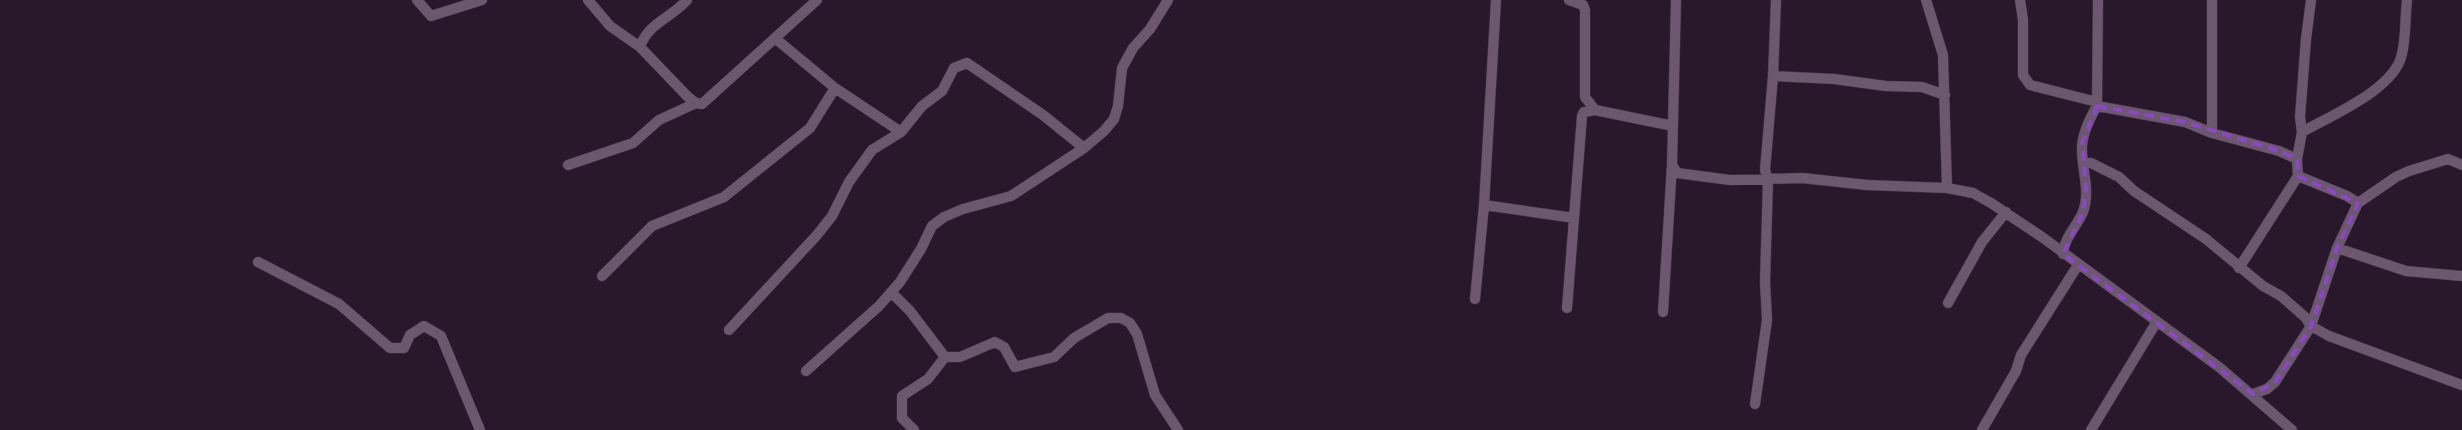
<svg xmlns="http://www.w3.org/2000/svg" width="2462" height="430" font-family="'Alegreya Sans',sans-serif">
<rect width="100%" height="100%" fill="#29182c"/>
<g fill="none" stroke-linecap="round" stroke-linejoin="round">
<defs>
<path id="minor" d="M417,0L431,16L482,0
M588,0L610,26L640,47
M687,0C670,19 648,23 640,47L688,97L696,103L702,104L817,0
M1569,0L1583,5L1585,10V97L1595,110
M1676,0L1672,165L1677,173L1730,180L1802,178L1867,185L1947,188L1973,193L1991,203L2042,237L2219,367L2292,430
M1926,0L1943,55L1947,188
M2020,0L2023,20V75L2030,85L2097,102
M776,39L835,88L901,132
M1773,76L1834,79L1886,86L1922,87L1945,95
M2097,106L2185,122L2212,133L2279,151L2297,159
M2302,132C2332,115 2395,89 2402,54C2406,37 2405,18 2407,0
M2212,133V0
M2084,163H2091L2119,177L2134,191L2206,239L2263,286L2281,296L2305,317L2311,326L2275,382L2267,389L2253,394
M568,165L633,143L659,120L696,103
M2462,165L2448,159L2409,171L2396,177L2358,203L2337,248L2311,326L2329,336L2462,385
M2298,176L2347,196L2358,203
M1484,205L1574,218
M2337,248L2406,271L2462,276
M2063,254C2064,238 2077,226 2083,212C2091,190 2081,168 2082,146C2083,132 2090,118 2097,106L2098,0
M258,262L339,304L390,348H404L410,335L424,326L441,336L480,430
M2239,268L2298,176L2297,159L2302,132L2300,117L2306,39L2311,0
M602,276L652,226L724,197L810,128L835,88
M891,292L910,311L945,357H960L995,342L1004,347L1015,367L1054,357L1074,338L1108,318H1121L1130,323L1137,334L1155,395L1178,430
M1475,299L1484,205L1496,0
M1948,303L1982,242L2006,212
M1567,308L1582,116L1584,112L1595,110L1673,126
M1663,312L1672,165
M729,330L817,235L832,216L849,182L872,150L901,132L922,106L942,91L954,68L967,63L1043,115L1084,148
M806,371L879,306L900,282L921,249L932,226L944,217L963,209L1011,196L1084,148L1104,131L1114,119L1118,106L1122,68L1133,48L1150,29L1168,0
M1755,404L1767,320L1765,282L1768,180L1765,170L1773,76L1776,0
M914,430L902,418V396L928,379L945,357
M1982,430L2016,371L2021,355L2078,265
M2091,430L2156,323"/>
</defs>
<!-- minor casing -->
<use href="#minor" stroke="#413444" stroke-width="11"/>
<!-- minor -->
<use href="#minor" stroke="#6b576e" stroke-width="10"/>
</g>
<!-- marked area -->
<path fill="none" stroke="#8c47c6" stroke-width="4" stroke-dasharray="10 6" stroke-linejoin="round" d="M2097,106L2185,122L2279,151L2297,159L2298,176L2358,203L2337,248L2311,326L2275,382L2253,394L2063,254L2083,212L2086,190L2082,143Z"/>
</svg>
